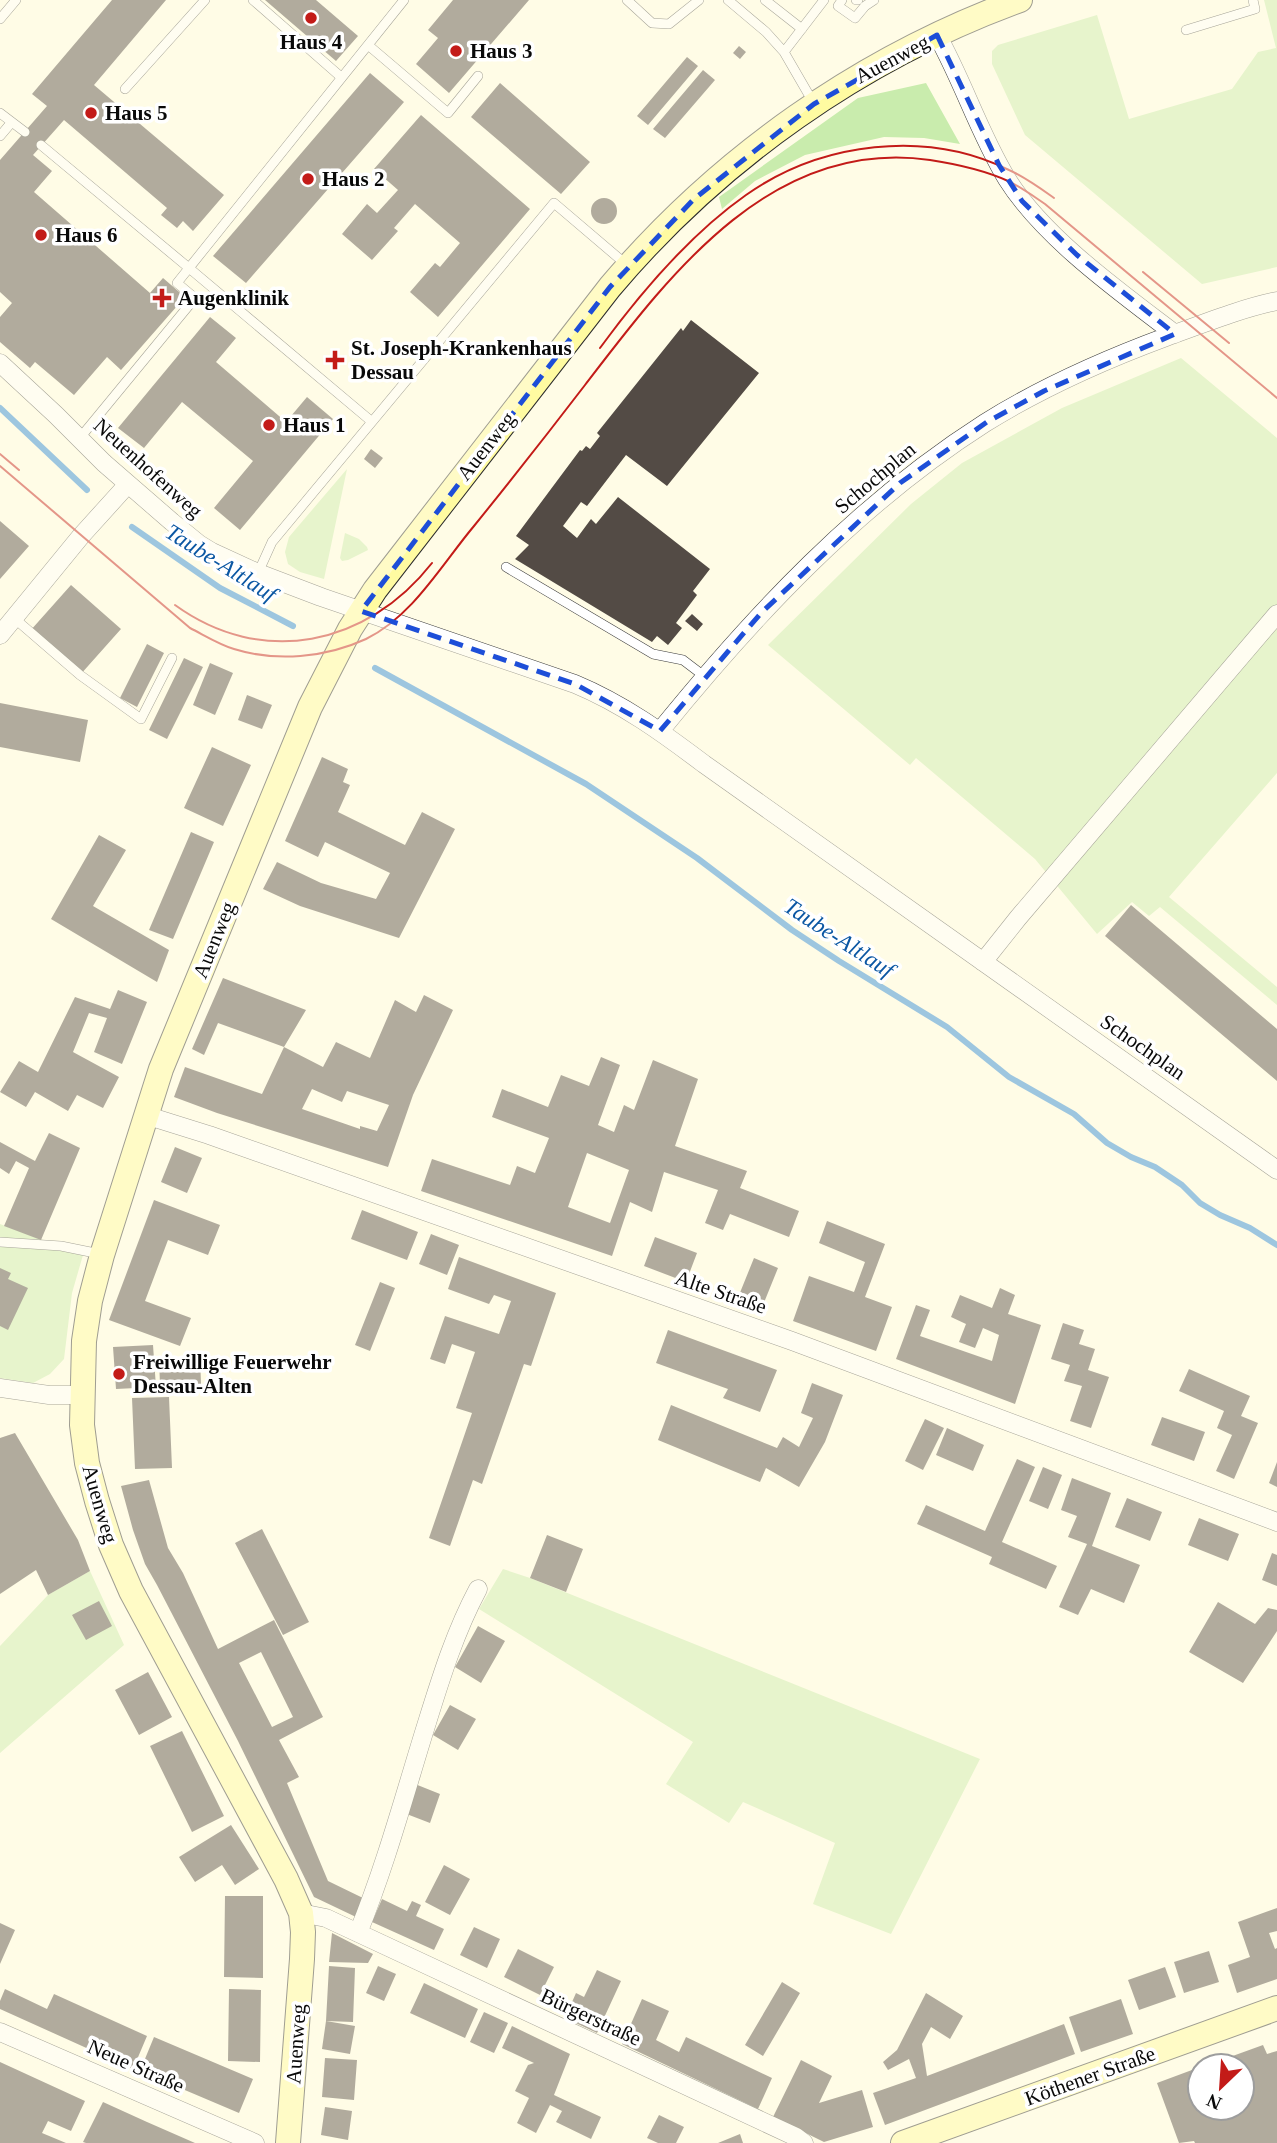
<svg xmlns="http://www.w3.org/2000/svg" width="1277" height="2143" font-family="Georgia,serif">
<rect width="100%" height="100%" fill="#fffce6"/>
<!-- grass -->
<path fill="#c9ecad" d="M1264,0H1277V267L1202,284L1025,135L992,64V51L998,45L1097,15L1129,119L1232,89L1258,52L1276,48Z
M926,83L960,144L924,138L884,137L805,155L755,181L722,209L719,197L858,98Z
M1181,358L1277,438V773L1169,897L1277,987V1005L1160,907L1149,916L1132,902L1097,934L1035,859L916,758L910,765L768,645L911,504L962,463L1062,408Z
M347,469L324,579L300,572L288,564L285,552L289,537Z
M345,533L359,539L367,547L368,550L348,560L342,561L340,558Z
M0,1224L83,1255L72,1293L64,1359L50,1374L33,1383L0,1378Z
M503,1569L530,1578L980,1759L891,1934L813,1904L835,1843L743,1802L729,1823L666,1784L693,1742L479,1609Z
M90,1571L124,1645L0,1753V1646L48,1595Z"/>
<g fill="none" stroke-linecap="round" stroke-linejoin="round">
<!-- stream -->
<path stroke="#2786d8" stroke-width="6" d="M0,408L87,490
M132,527L220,588L293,626
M375,668L586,784L697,858L792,930L839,961L947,1027L1009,1077L1074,1114L1107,1143L1131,1157L1155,1167L1182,1185L1200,1203L1220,1215L1250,1228L1277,1245"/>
</g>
<!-- building -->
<path fill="#534b45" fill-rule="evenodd" d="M112,0H166L94,85L224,195L193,231L183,221L177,228L161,215L167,208L64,120L33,155L52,171L34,192L150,293L163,278L185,297L121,370L107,357L74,395L35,362L30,368L0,342V317L12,303L0,292V160L47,106L32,94Z
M265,0H316L358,36L336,61Z
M453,0H529L449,93L416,64L438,38L428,30Z
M739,46L746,52L740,59L733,53Z
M687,57L698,66L648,125L637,116Z
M703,70L715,80L665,138L653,129Z
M370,73L404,102L246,283L213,256Z
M500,83L590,162L561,194L471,117Z
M421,115L530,209L438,317L410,292L435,263L440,267L460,243L415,204L394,228L398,231L372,260L342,234L367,204L377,213L398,190L374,169Z
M591 211a13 13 0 1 1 26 0a13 13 0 1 1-26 0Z
M210,317L236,338L216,362L286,422L307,397L333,419L240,530L214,508L253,461L182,402L144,448L118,428Z
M691,320L759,373L667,486L626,455L587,506L581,502L563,526L577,538L591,519L596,524L618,497L710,569L693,591L697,595L676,623L682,628L668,645L657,636L652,642L515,559L529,545L516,536L580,450L582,451L586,446L590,449L600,436L597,433L681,328L683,331Z
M371,449L383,458L375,468L364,459Z
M0,521L29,546L0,579Z
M71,585L121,629L80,675L30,631Z
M692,614L703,624L697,631L685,621Z
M147,644L164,653L137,707L120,698Z
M184,658L203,667L167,739L149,730Z
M210,663L233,673L215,715L193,705Z
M247,695L272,705L262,729L238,720Z
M0,703L88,720L80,762L0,747Z
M212,747L251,765L223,826L184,808Z
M322,757L348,769L343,782L350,785L338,812L405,845L422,812L455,829L399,938L300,906L263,889L277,862L321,883L376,899L390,873L325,842L318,857L285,841Z
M191,832L214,842L173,939L149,930Z
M99,835L126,850L93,906L169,950L157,982L51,919Z
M1131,905L1277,1029V1081L1105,936Z
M223,978L306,1010L284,1047L218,1023L204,1055L192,1049Z
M118,990L147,1002L122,1064L94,1052L107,1018L89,1013L73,1052L119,1077L103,1108L77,1095L68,1111L35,1092L26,1107L0,1092L19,1061L38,1072L75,997L110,1009Z
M424,995L453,1010L413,1095L388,1167L217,1113L174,1097L185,1067L262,1094L284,1047L323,1067L336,1042L370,1058L395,1000L416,1012ZM312,1089L342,1102L347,1091L389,1105L377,1131L360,1126V1129L302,1109Z
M601,1057L620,1065L598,1125L614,1132L624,1105L634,1110L653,1060L698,1079L675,1146L747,1171L740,1188L799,1211L789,1237L730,1214L723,1230L705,1223L718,1190L664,1172L652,1212L630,1202L612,1256L421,1191L432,1159L510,1185L517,1166L535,1173L549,1138L492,1117L502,1089L548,1107L561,1075L589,1086ZM587,1153L629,1170L610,1223L568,1207Z
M49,1133L80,1148L41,1240L4,1226L29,1168L16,1161L9,1174L0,1168V1142L35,1161Z
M175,1147L202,1158L187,1193L161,1182Z
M154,1200L220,1225L208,1255L168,1240L145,1301L191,1318L180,1346L109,1320Z
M362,1210L418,1232L407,1260L351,1239Z
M827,1221L885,1244L865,1297L892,1307L876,1351L793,1321L809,1276L854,1292L865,1262L819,1243Z
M431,1234L459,1245L447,1275L419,1264Z
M655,1237L697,1253L686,1282L644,1266Z
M459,1257L556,1293L531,1366L524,1364L482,1484L473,1480L450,1546L429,1538L472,1413L456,1408L475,1352L452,1344L445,1364L430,1359L445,1316L499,1334L511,1301L494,1295L489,1304L448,1289Z
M754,1258L778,1268L761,1310L737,1300Z
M0,1268L11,1273L8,1279L28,1288L8,1330L0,1326Z
M380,1282L395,1288L370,1351L355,1345Z
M1000,1288L1015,1295L1008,1314L1041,1325L1015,1404L896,1359L916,1305L930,1310L920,1336L992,1361L999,1335L983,1328L975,1348L959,1342L966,1324L951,1317L960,1295L992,1308Z
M1063,1323L1084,1330L1079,1344L1095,1349L1088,1370L1109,1377L1091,1428L1070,1421L1082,1386L1064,1381L1070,1365L1051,1359Z
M668,1330L777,1370L760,1412L723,1398L728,1389L656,1363Z
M153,1345L156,1387L116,1389L113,1347Z
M200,1357L201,1384L160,1385L159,1358Z
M1189,1369L1250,1396L1241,1416L1258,1423L1234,1479L1216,1471L1232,1435L1217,1428L1224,1411L1179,1391Z
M812,1383L843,1395L825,1442L799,1487L766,1468L760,1482L658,1440L671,1405L777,1448L783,1437L799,1447L813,1418L801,1413Z
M169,1397L172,1468L135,1469L132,1398Z
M1162,1417L1205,1432L1194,1461L1151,1445Z
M925,1419L944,1428L923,1470L905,1461Z
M947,1428L984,1445L973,1471L936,1455Z
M15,1433L78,1540L90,1571L48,1595L36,1570L0,1594V1438Z
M1017,1459L1035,1467L1002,1542L1057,1566L1046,1589L989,1564L992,1557L917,1524L926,1505L985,1531Z
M1277,1462V1487L1269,1483Z
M1043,1467L1062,1475L1048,1509L1029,1501Z
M1072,1478L1111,1493L1092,1546L1140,1565L1124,1603L1091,1589L1078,1615L1059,1607L1087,1544L1068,1537L1077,1516L1061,1510Z
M149,1480L168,1548L183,1573L218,1649L274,1620L323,1717L279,1740L299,1777L287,1783L328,1881L365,1899L356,1917L314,1897L238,1741L157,1585L145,1564L133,1530L121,1486ZM261,1652L293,1717L272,1727L239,1663Z
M1127,1498L1162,1512L1150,1541L1115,1527Z
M1199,1518L1239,1534L1228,1561L1188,1545Z
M262,1529L309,1622L283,1635L235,1543Z
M547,1535L583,1549L566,1592L530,1578Z
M1272,1553L1277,1555V1586L1262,1580Z
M99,1601L112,1626L86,1640L72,1615Z
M1218,1602L1255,1624L1268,1608L1277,1610V1631L1243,1683L1189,1652Z
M478,1626L505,1641L481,1683L455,1667Z
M148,1672L172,1717L139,1735L115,1690Z
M450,1705L476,1719L458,1750L433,1735Z
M182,1731L224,1816L192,1832L150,1746Z
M415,1784L440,1794L430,1823L404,1813Z
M231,1825L259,1869L235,1885L222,1865L195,1882L179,1857Z
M444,1865L470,1879L450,1915L425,1902Z
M225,1896H263V1978L224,1977Z
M382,1899L407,1911L412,1901L421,1905L416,1916L444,1929L434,1950L372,1922Z
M1277,1908V1931L1269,1933L1275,1949L1277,1948V1979L1237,1993L1228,1965L1250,1957L1238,1922Z
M0,1923L15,1930L0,1964Z
M474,1927L500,1939L487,1968L460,1955Z
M332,1933L373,1954L368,1963L329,1962Z
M518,1949L554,1967L540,1995L504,1977Z
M1209,1951L1219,1982L1184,1993L1174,1962Z
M329,1966L355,1968L353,2022L326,2021Z
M378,1966L396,1974L384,2001L366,1993Z
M1165,1967L1176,1997L1139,2010L1128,1980Z
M597,1970L621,1981L597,2033L565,2018L576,1993L584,1997Z
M782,1982L800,1993L763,2056L745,2045Z
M424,1983L478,2009L465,2038L410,2013Z
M5,1989L47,2009L54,1994L147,2036L133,2069L0,2009V2001Z
M229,1989L261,1990L260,2062L228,2061Z
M926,1993L963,2016L950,2039L931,2027L922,2044L927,2076L1064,2024L1075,2054L885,2125L873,2093L916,2078L909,2059L888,2070L883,2062L897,2050Z
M642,1999L669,2011L656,2040L679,2052L686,2037L772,2078L758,2109L622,2044Z
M1121,1999L1133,2034L1081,2052L1069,2017Z
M484,2012L508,2023L494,2053L470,2042Z
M326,2021L355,2026L350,2054L322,2049Z
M512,2026L570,2054L554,2095L601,2117L591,2139L556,2122L562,2111L550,2105L536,2133L517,2123L529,2098L515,2091L528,2065L534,2063L502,2048Z
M154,2037L253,2079L239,2113L140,2071Z
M1263,2045L1267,2054L1277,2051V2143H1195L1194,2141L1179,2143L1157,2083L1200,2067V2108H1242V2066H1205Z
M325,2058L357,2060L354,2100L322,2097Z
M801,2060L832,2076L819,2103L862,2090L873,2127L824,2142L773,2117Z
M0,2062L85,2101L71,2131L48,2121L42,2133L66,2143H0Z
M103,2102L147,2122L195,2143H86L83,2142Z
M325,2107L352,2111L348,2140L321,2135Z
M659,2115L684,2127L676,2143H658L647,2138Z
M740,2134L743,2143H718Z"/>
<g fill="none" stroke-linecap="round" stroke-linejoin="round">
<defs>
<path id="service" d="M253,0L341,77
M627,0L652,23L669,24L699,0
M728,0L766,32L784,52L813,102
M765,0L802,29
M842,0L838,6L855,18L865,6L874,0
M856,0H858
M0,19L16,0
M1186,30L1255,9L1253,0
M368,45L448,113L478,76
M784,52L824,0
M125,89L205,0
M0,113L25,132
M0,136L11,123
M41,145L189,268L404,0
M79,439L195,298L177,283L189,268L371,421
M506,567L653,654L683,660L704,676
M258,573L272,542L554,203L628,266
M14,618L80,675L141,719L172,658
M0,1242L61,1246L100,1254"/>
<path id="minor" d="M937,35C963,81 979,133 1007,179C1044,238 1120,292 1175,334
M0,363L56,415L104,463L172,522L199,544L212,552L258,573L321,597L575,684C623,704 663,733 704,764L1277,1170
M0,635L81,536L128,484
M660,731C754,615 858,504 985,423C1041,388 1104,360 1166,337C1203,324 1239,309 1277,301
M983,962L1018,918L1277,614
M145,1115L209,1135L792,1341L1277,1522
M0,1388L49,1395H81
M301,1913L326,1918L796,2137L804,2143
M358,1933C385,1867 404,1797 425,1729C440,1681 454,1634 478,1589
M0,2032L255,2143"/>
<path id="secondary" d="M288,2143L302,1959L303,1932L301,1913L286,1879L131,1591L111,1545L97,1501L87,1463L82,1425L84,1341L90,1301L102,1255L161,1069L310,707L350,629L375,590L406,550L610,287C719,158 861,58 1020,0
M903,2143L1277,2008"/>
</defs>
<!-- service casing -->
<use href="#service" stroke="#3c3c3c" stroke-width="10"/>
<!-- minor casing -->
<use href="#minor" stroke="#3c3c3c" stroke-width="19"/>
<!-- secondary casing -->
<use href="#secondary" stroke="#2b2b2b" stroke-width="26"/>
<!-- service -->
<use href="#service" stroke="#fff" stroke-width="9"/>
<!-- minor -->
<use href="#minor" stroke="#fff" stroke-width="18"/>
<!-- secondary -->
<use href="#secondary" stroke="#fffba1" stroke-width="24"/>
<!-- tram -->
<path stroke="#c31b18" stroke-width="2" d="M1143,272L1229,343
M600,348C641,292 689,235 746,195C821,142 926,129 1009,170C1025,177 1040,188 1054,198
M0,454L19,470
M0,466L190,628C204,635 218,644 234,649C276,662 325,658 366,639C413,616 442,564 474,526C512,479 549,432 585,385C670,274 772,137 930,160C956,164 984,170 1008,181C1021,187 1033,196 1045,204L1277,398
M175,605C262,668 367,646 432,563"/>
</g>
<!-- marked area -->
<path d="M0 0H1277V2143H0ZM937,35L999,165L1022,201L1077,255L1175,334L1044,391L987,422L900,483L761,613L660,731L575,684L361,611L610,287L694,199L814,104Z" fill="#fffce6" fill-opacity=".55" fill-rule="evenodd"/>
<path fill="none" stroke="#1d4ed8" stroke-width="5" stroke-dasharray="14 9" stroke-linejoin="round" d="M937,35L999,165L1022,201L1077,255L1175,334L1044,391L987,422L900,483L761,613L660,731L575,684L361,611L610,287L694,199L814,104Z"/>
<!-- markers -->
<g fill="#c31b18" stroke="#fff" stroke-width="2.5">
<circle cx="311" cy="18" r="7"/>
<circle cx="456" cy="51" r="7"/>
<circle cx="91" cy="113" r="7"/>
<circle cx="308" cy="179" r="7"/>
<circle cx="41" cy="235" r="7"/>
<path d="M158.5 287.5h7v7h7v7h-7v7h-7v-7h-7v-7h7z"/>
<path d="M331.5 349.5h7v7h7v7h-7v7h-7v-7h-7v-7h7z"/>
<circle cx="269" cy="425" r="7"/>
<circle cx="119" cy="1374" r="7"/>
</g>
<g text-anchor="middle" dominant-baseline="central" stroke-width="7" stroke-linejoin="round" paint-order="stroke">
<!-- poi labels -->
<g font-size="21" font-weight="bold" fill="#090909" stroke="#fff" text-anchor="start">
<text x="311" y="42" text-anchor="middle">Haus 4</text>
<text x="470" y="51">Haus 3</text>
<text x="105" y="113">Haus 5</text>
<text x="322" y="179">Haus 2</text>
<text x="55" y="235">Haus 6</text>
<text x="178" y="298">Augenklinik</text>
<text x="351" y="348">St. Joseph-Krankenhaus<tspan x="351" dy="24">Dessau</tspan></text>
<text x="283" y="425">Haus 1</text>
<text x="133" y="1362">Freiwillige Feuerwehr<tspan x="133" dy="24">Dessau-Alten</tspan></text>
</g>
<!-- street labels -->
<g font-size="21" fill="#090909" stroke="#fff">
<text transform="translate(892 59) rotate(-28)">Auenweg</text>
<text transform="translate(486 446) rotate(-52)">Auenweg</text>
<text transform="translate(148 468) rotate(42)">Neuenhofenweg</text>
<text transform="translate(875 478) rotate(-40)">Schochplan</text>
<text transform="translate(214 940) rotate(-68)">Auenweg</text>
<text transform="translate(1143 1047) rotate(35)">Schochplan</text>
<text transform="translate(721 1292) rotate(19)">Alte Straße</text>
<text transform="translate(100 1504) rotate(74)">Auenweg</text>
<text transform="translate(591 2017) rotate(25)">Bürgerstraße</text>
<text transform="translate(296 2044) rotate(-86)">Auenweg</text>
<text transform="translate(136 2066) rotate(24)">Neue Straße</text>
<text transform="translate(1090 2076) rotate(-20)">Köthener Straße</text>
</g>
<!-- water labels -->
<g font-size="23" font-style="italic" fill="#0b57a3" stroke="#fff">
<text transform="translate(221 563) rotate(32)">Taube-Altlauf</text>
<text transform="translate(839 938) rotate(33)">Taube-Altlauf</text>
</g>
</g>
<!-- north arrow -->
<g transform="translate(1221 2087) rotate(205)"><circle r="33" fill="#ffffff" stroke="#9d9d9d" stroke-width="2"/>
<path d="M0-5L12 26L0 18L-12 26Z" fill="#c31b18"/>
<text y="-10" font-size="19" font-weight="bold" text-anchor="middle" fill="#090909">N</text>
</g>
</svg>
